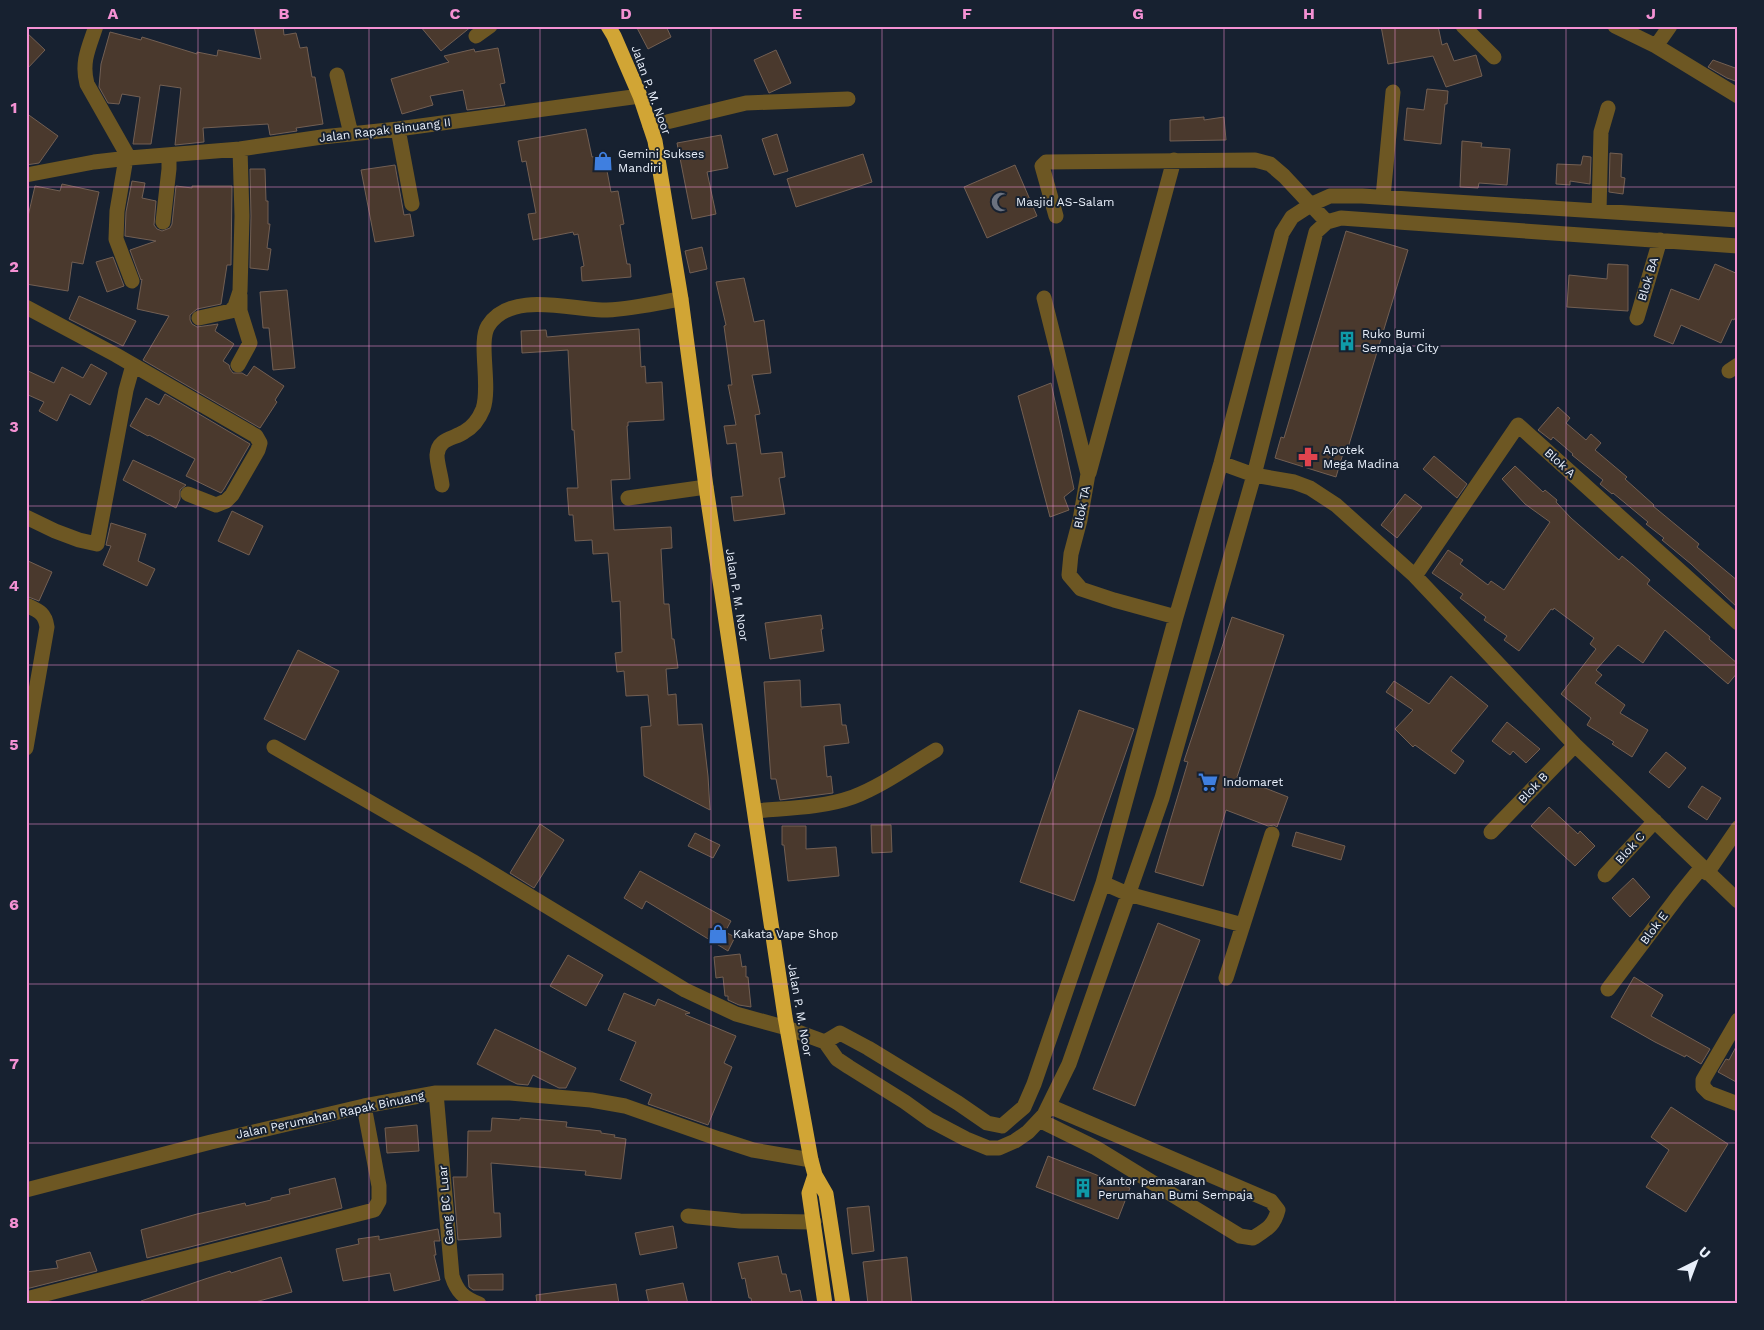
<svg xmlns="http://www.w3.org/2000/svg" width="1764" height="1330" font-family="'Work Sans',sans-serif">
<rect width="100%" height="100%" fill="#172130"/>
<!-- building -->
<path fill="#4a392d" stroke="#725f53" d="M254,26H283L284,35L296,33L300,48L307,47L312,77H315L323,124L296,128L297,131L270,135L268,124L203,128L204,142L175,145L181,88L160,85L151,144H133L140,97L122,94L119,104L108,103L99,87L101,64L110,32L141,40L142,37L197,54V52L217,56L218,50L261,59Z
M420,26H472L441,51Z
M636,26H666L671,37L648,49Z
M1381,26H1438L1442,45L1447,43L1454,61L1476,55L1482,76L1446,87L1433,56L1388,64Z
M26,32L45,50L26,70Z
M498,48L505,83L500,84L505,105L467,110L463,90L430,96L433,105L402,114L391,79L449,62L444,56L474,49L475,52Z
M776,50L791,83L769,93L754,60Z
M1713,60L1738,69V82L1727,78L1708,67Z
M1427,89L1448,91L1447,104H1445L1441,144L1404,140L1407,108L1424,110Z
M26,113L58,136L39,163L26,165Z
M1204,117V120L1224,117L1226,140L1170,141V120Z
M586,129L592,157L604,155L611,192L618,191L624,224L620,225L627,264H630L631,277L582,281L581,267L584,266L578,234L574,235L573,232L533,240L528,214L536,213L526,161L522,162L518,141Z
M777,134L788,171L774,175L762,139Z
M721,135L728,168L707,172L716,214L692,219L677,143Z
M1462,141L1482,143L1481,147L1510,149L1507,185L1479,183L1478,188L1460,187Z
M1610,153L1622,154L1621,177L1625,178L1623,194L1609,192Z
M863,154L872,182L796,207L787,179Z
M1583,156L1591,157L1590,184L1570,181V185L1556,184L1557,164L1581,165Z
M395,165L404,215L410,214L414,236L375,242L361,170Z
M1015,165L1037,216L987,238L964,187Z
M250,169H265L266,201H268V224H270L267,248L271,249L268,270L250,268L251,216Z
M132,181L145,183L142,198L156,201L154,225L157,229L162,231L170,228L172,224L176,186L192,188V186H232L231,265H227L221,304L197,309L190,315V320L192,324L197,327L218,324L215,331L234,344L223,361L229,365L230,369L233,373H242L247,376L254,366L284,386L275,400L277,402L260,428L143,360L169,316L137,309L142,279L141,280L130,250L156,241L125,236L126,212Z
M62,184L99,192L83,264L72,262L68,291L26,284V225L35,186L60,191Z
M1346,231L1408,250L1347,451L1344,450L1336,477L1275,458L1281,437L1284,438Z
M702,247L707,269L690,273L685,251Z
M113,257L124,286L107,292L96,262Z
M1608,264L1628,265V311L1567,307L1569,275L1607,279Z
M1715,264L1738,274V313L1734,320L1732,319L1721,343L1681,325L1673,344L1654,336L1671,289L1699,300Z
M744,278L754,322L764,320L771,373L752,375L760,414L755,415L761,454L782,452L785,477L779,478L785,514L734,521L731,497L743,496L736,443L727,444L724,426L736,425L728,385H732L724,326L726,325L716,282Z
M287,290L295,368L273,370L269,328H263L260,292Z
M79,296L136,321L123,346L69,319Z
M639,329L641,367L645,366L646,383L662,382L664,420L628,422V426H627L630,479L611,480L614,530L671,527L672,548L661,549L664,604H669L672,639H674L678,668L666,669L668,695L676,694L678,725L702,724L708,776L710,810L644,776L641,727L651,726L648,695L626,696L624,671L617,672L615,653L622,652L620,601L612,602L608,553L593,554L592,540L575,541L573,515H569L567,488H578L574,430H572L568,350L522,353L521,331L546,330L547,337Z
M91,364L107,373L90,405L70,394L57,421L39,411L44,402L26,394V370L54,383L62,367L83,378Z
M1051,383L1074,489L1064,497L1069,510L1050,517L1018,396Z
M165,394L250,444L224,489L221,493L186,476L195,459L149,435L148,436L130,426L146,398L159,405Z
M1558,407L1570,418L1566,423L1586,440L1591,434L1601,443L1595,450L1627,477L1625,479L1654,505L1653,506L1699,544L1697,547L1738,581V608L1691,564L1662,540L1664,538L1646,524L1648,522L1613,493L1612,494L1600,484L1603,480L1572,455L1573,454L1553,437L1551,440L1538,430Z
M1434,456L1467,484L1457,498L1423,469Z
M133,460L186,485L180,490V499L176,508L123,480Z
M1515,466L1543,492L1545,490L1557,500L1556,502L1571,518L1619,560L1622,556L1633,565L1650,580L1647,584L1710,637L1709,639L1738,664V672L1728,684L1665,630L1643,663L1618,645L1596,670L1602,675L1595,683L1625,705L1620,713L1648,730L1632,757L1612,744L1614,742L1587,725L1591,718L1561,694L1596,649L1590,644L1594,638L1554,608L1553,610L1551,609L1519,651L1504,640L1507,636L1484,620L1486,617L1460,598L1463,594L1432,573L1448,550L1463,560L1460,564L1488,585L1491,581L1504,590L1550,522L1525,504L1502,479Z
M1405,494L1422,507L1397,538L1381,525Z
M232,511L263,526L249,555L218,541Z
M111,523L146,534L138,561L155,569L147,586L103,565L111,546L106,545Z
M26,560L52,572L39,601L26,596Z
M821,615L823,629H821L824,651L770,659L765,623Z
M1232,617L1284,635L1237,777L1288,797L1277,827L1274,825L1268,826L1226,810L1203,886L1155,872L1188,762L1184,761Z
M298,650L339,671L305,740L264,719Z
M1451,676L1488,706L1451,751L1464,761L1455,774L1415,745L1413,747L1395,729L1413,710L1386,692L1394,681L1429,704Z
M800,680L801,707L840,704L842,725H846L849,743L824,746L827,777L831,776L833,793L780,800L776,779H771L764,682Z
M1079,710L1134,729L1074,901L1020,882Z
M1507,722L1540,749L1526,763L1513,751L1510,755L1492,741Z
M1666,752L1686,768L1669,788L1649,772Z
M1702,786L1721,798L1707,820L1688,807Z
M1549,807L1578,834L1580,831L1595,846L1575,866L1531,826Z
M540,824L564,840L534,888L510,873Z
M871,825H891L892,852L872,853Z
M782,826H806V849L836,847L839,876L788,881L784,845H782Z
M1296,832L1345,846L1341,860L1292,846Z
M695,833L720,845L713,858L688,846Z
M640,871L731,921L725,932L735,937L728,951L646,901L642,909L624,898Z
M1633,878L1650,897L1630,917L1612,898Z
M1158,923L1200,940L1135,1106L1093,1089Z
M740,954L742,967L746,966V977H748L751,1007L739,1005L728,1000V996H725L723,977L716,978L714,957Z
M568,955L603,975L586,1006L550,986Z
M1634,977L1663,995L1651,1016L1710,1049L1701,1064L1686,1055L1685,1057L1655,1042L1611,1017Z
M624,993L655,1006L658,999L690,1013L685,1014L686,1015L736,1036L724,1063L732,1067L708,1125L648,1104L652,1094L620,1080L636,1042L608,1030Z
M495,1029L576,1068L566,1088H559L533,1075L528,1085L517,1084L477,1064Z
M1738,1043V1083L1718,1072L1726,1059L1729,1060Z
M1671,1107L1728,1144L1686,1212L1646,1187L1669,1150L1651,1137Z
M492,1118L520,1120V1118L567,1122L566,1127L601,1131V1133L615,1135L614,1137L626,1139L621,1179L585,1175L586,1171L491,1163L494,1213H500L501,1237L458,1240L453,1177H467L468,1131H491Z
M417,1125L419,1151L387,1153L385,1128Z
M1048,1156L1130,1188L1118,1219L1036,1187Z
M335,1178L342,1208L147,1258L141,1230L197,1214L245,1203L246,1206L271,1200V1198L290,1194L289,1189Z
M869,1206L874,1251L852,1254L847,1208Z
M673,1226L677,1248L640,1255L635,1233Z
M438,1229L440,1241H434L436,1255H434L440,1280L394,1291L390,1273L343,1281L336,1249L359,1244L358,1239L379,1236V1240Z
M90,1252L97,1271L26,1289V1272L58,1268L56,1261Z
M778,1256L782,1274H786L790,1292L800,1290L803,1304H752L751,1298H749L745,1278L742,1279L738,1263Z
M281,1257L292,1292L248,1304H141V1301L205,1279L230,1271L231,1273Z
M907,1257L912,1304H868L863,1262Z
M503,1274V1290H473L469,1287L468,1275Z
M683,1283L688,1304H649L646,1290Z
M616,1284L619,1304H537L536,1295Z"/>
<g fill="none" stroke-linecap="round" stroke-linejoin="round">
<!-- minor -->
<path stroke="#6d5723" stroke-width="15" d="M96,26C89,47 81,62 87,84L129,158
M1463,26L1494,57
M1615,26L1656,46L1738,96
M476,36L490,26
M1656,46L1670,26
M337,75L351,134
M650,126L746,103L848,99
M398,129L412,204
M126,158L117,211L116,239L132,281
M26,175L94,162L129,158L240,149L322,137L398,129L640,96
M1383,197L1393,92
M1599,211L1601,132L1608,108
M1056,216L1042,166L1046,162L1255,160L1270,164L1284,176L1327,222
M163,222L169,169V155
M1044,298L1088,474L1080,520L1071,554L1069,575L1081,589L1114,600L1176,617
M26,307L116,355L256,436L260,443L258,450L232,495L226,501L216,505L188,494
M199,318L231,311L235,306L240,291L242,216L240,149
M1637,318L1660,240
M238,365L250,343L240,311V295
M1729,371L1738,365
M1221,463L1254,475L1294,482L1310,488L1336,505L1415,576L1575,745L1738,901
M1089,473L1174,160
M442,485C441,475 437,464 437,455C438,438 454,439 464,432C473,427 479,419 483,409C491,386 478,342 488,326C510,291 568,309 602,310C628,310 655,303 681,299
M628,498L706,487
M26,517L55,531L79,540L97,544L126,390L133,365
M1415,576L1518,425L1738,623
M26,605C39,611 45,613 47,627L26,748
M274,747L472,861L685,990L736,1014L787,1028L825,1042L837,1059L849,1067L905,1102L930,1120L966,1139L988,1148H999L1015,1141L1028,1132L1044,1115L1069,1064L1162,798L1254,475L1316,232L1327,222L1341,218L1738,246
M755,811C787,808 822,808 853,797C882,786 909,766 936,750
M1491,832L1575,745
M1707,873L1738,828
M1605,875L1655,821
M1103,883L1128,894L1243,925
M1226,978L1272,834
M1608,989L1679,895L1701,868
M1738,1020L1703,1080V1087L1709,1093L1738,1104
M825,1042L840,1033L868,1048L958,1103L987,1123L1002,1126L1024,1107L1034,1084L1103,883L1176,617L1221,463L1282,233L1292,217L1312,204L1330,196H1362L1738,220
M436,1093L452,1276C457,1292 464,1298 479,1304
M1039,1120L1096,1148L1240,1236L1253,1238C1267,1229 1274,1226 1278,1210L1271,1201L1049,1106
M26,1190L211,1142L364,1106L436,1093H510L591,1100L625,1106L719,1139L753,1150L811,1160
M688,1216L740,1221L814,1222
M26,1299L374,1210L379,1201V1186L364,1106"/>
<!-- highway -->
<path stroke="#d1a535" stroke-width="15" d="M608,26L614,36L640,96L655,141L681,299L706,487L785,1017L811,1160L815,1175L826,1194L843,1304
M815,1175L809,1193L825,1304"/>
</g>
<!-- grid -->
<path fill="none" stroke="#f491d3" stroke-width="1" stroke-opacity="0.55" d="M198,26V1304M369,26V1304M540,26V1304M711,26V1304M882,26V1304M1053,26V1304M1224,26V1304M1395,26V1304M1566,26V1304M26,187H1738M26,346H1738M26,506H1738M26,665H1738M26,824H1738M26,984H1738M26,1143H1738"/>
<!-- icons -->
<defs>
<symbol id="shop-bare" viewBox="-9 -9 18 18"><path d="M-5-2.5h2.3a2.7 3.5 0 0 1 5.4 0H5L5.5 6h-11ZM-1.5-2.5h3a1.5 2.3 0 0 0-3 0Z" fill="#3f7fe0" stroke="#172130" stroke-width="2.5" paint-order="stroke"/></symbol>
<symbol id="mosque-bare" viewBox="-9 -9 18 18"><path d="M3.5-4.9A6 6 0 1 0 3.5 4.9A5 5 0 1 1 3.5-4.9Z" fill="#6b7280" stroke="#172130" stroke-width="2.5" paint-order="stroke"/></symbol>
<symbol id="building-bare" viewBox="-9 -9 18 18"><path d="M-4-6H4V6H1V3H-1V6H-4ZM-2.5-4.3h1.7v1.8h-1.7ZM.8-4.3h1.7v1.8H.8ZM-2.5-1h1.7V.8h-1.7ZM.8-1h1.7V.8H.8Z" fill="#0f9aa8" stroke="#172130" stroke-width="2.5" paint-order="stroke"/></symbol>
<symbol id="pharmacy-bare" viewBox="-9 -9 18 18"><path d="M-2-6h4v4h4v4h-4v4h-4v-4h-4v-4h4Z" fill="#e0444e" stroke="#172130" stroke-width="2.5" paint-order="stroke"/></symbol>
<symbol id="supermarket-bare" viewBox="-9 -9 18 18"><path d="M-6-5.5h2.5l.6 2H6L4.5 2H-2.5L-4.4-4H-6ZM-1.5 3.2a1.3 1.3 0 1 0 .1 0ZM3 3.2a1.3 1.3 0 1 0 .1 0Z" fill="#3f7fe0" stroke="#172130" stroke-width="2.5" paint-order="stroke"/></symbol>
</defs>
<g fill-rule="evenodd">
<use href="#shop-bare" x="589" y="147" width="28" height="28"/>
<use href="#mosque-bare" x="987" y="188" width="28" height="28"/>
<use href="#building-bare" x="1333" y="327" width="28" height="28"/>
<use href="#pharmacy-bare" x="1294" y="443" width="28" height="28"/>
<use href="#supermarket-bare" x="1194" y="768" width="28" height="28"/>
<use href="#shop-bare" x="704" y="920" width="28" height="28"/>
<use href="#building-bare" x="1069" y="1174" width="28" height="28"/>
</g>
<g text-anchor="middle" dominant-baseline="central" stroke-width="4" stroke-linejoin="round" paint-order="stroke">
<!-- street labels -->
<g font-size="12" fill="#e8effa" stroke="#172130">
<text transform="translate(651 90) rotate(70)">Jalan P. M. Noor</text>
<text transform="translate(385 130) rotate(-7)">Jalan Rapak Binuang II</text>
<text transform="translate(1648 279) rotate(-73)">Blok BA</text>
<text transform="translate(1560 463) rotate(42)">Blok A</text>
<text transform="translate(1082 507) rotate(-79)">Blok TA</text>
<text transform="translate(737 595) rotate(81)">Jalan P. M. Noor</text>
<text transform="translate(1533 788) rotate(-47)">Blok B</text>
<text transform="translate(1630 848) rotate(-48)">Blok C</text>
<text transform="translate(1654 928) rotate(-53)">Blok E</text>
<text transform="translate(800 1010) rotate(80)">Jalan P. M. Noor</text>
<text transform="translate(330 1115) rotate(-12)">Jalan Perumahan Rapak Binuang</text>
<text transform="translate(446 1205) rotate(-95)">Gang BC Luar</text>
</g>
<!-- poi labels -->
<g font-size="12" fill="#e8effa" stroke="#172130" text-anchor="start">
<text x="618" y="154">Gemini Sukses<tspan x="618" dy="14">Mandiri</tspan></text>
<text x="1016" y="202">Masjid AS-Salam</text>
<text x="1362" y="334">Ruko Bumi<tspan x="1362" dy="14">Sempaja City</tspan></text>
<text x="1323" y="450">Apotek<tspan x="1323" dy="14">Mega Madina</tspan></text>
<text x="1223" y="782">Indomaret</text>
<text x="733" y="934">Kakata Vape Shop</text>
<text x="1098" y="1181">Kantor pemasaran<tspan x="1098" dy="14">Perumahan Bumi Sempaja</tspan></text>
</g>
</g>
<!-- border -->
<rect width="1764" height="1330" fill="none" stroke="#172130" stroke-width="55"/>
<!-- north arrow -->
<g transform="translate(1696 1262) rotate(42)" stroke="#172130" stroke-width="4" paint-order="stroke">
<path d="M0-4L9 19L0 12L-9 19Z" fill="#e8effa"/>
<text y="-8" font-size="14" font-weight="bold" text-anchor="middle" fill="#e8effa">U</text>
</g>
<rect x="28" y="28" width="1708" height="1274" fill="none" stroke="#f491d3" stroke-width="2"/>
<g font-size="16" text-anchor="middle" font-weight="bold" fill="#f491d3">
<text x="113" y="19">A</text>
<text x="284" y="19">B</text>
<text x="455" y="19">C</text>
<text x="626" y="19">D</text>
<text x="797" y="19">E</text>
<text x="967" y="19">F</text>
<text x="1138" y="19">G</text>
<text x="1309" y="19">H</text>
<text x="1480" y="19">I</text>
<text x="1651" y="19">J</text>
<text x="14" y="113">1</text>
<text x="14" y="272">2</text>
<text x="14" y="432">3</text>
<text x="14" y="591">4</text>
<text x="14" y="750">5</text>
<text x="14" y="910">6</text>
<text x="14" y="1069">7</text>
<text x="14" y="1228">8</text>
</g>
</svg>
